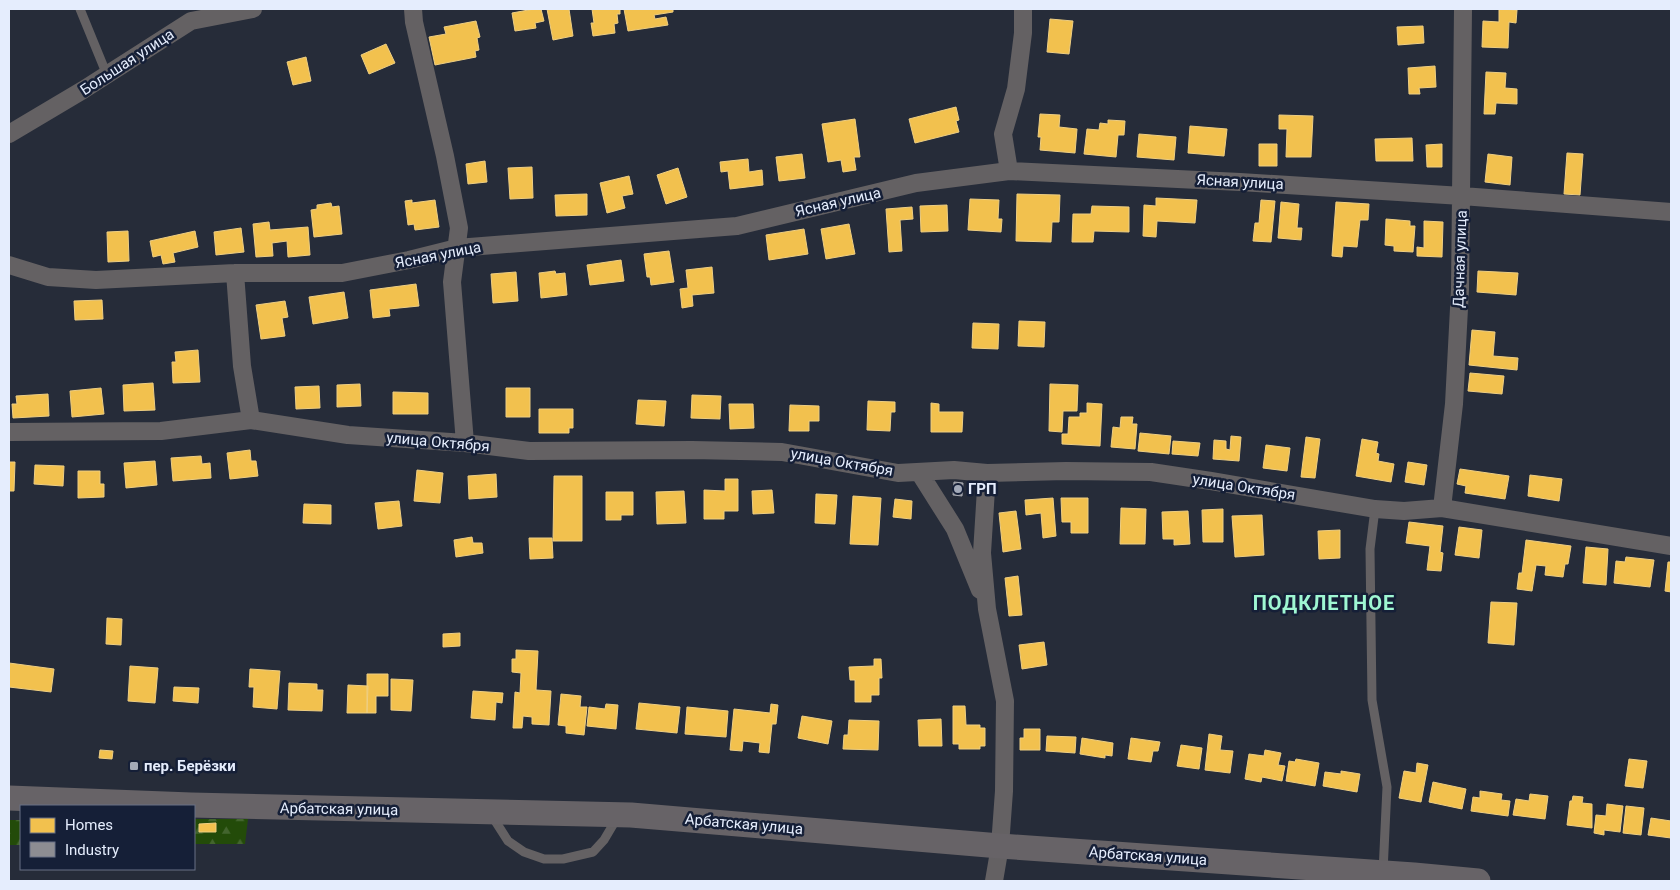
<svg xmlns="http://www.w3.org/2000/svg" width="1680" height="890" font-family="Roboto,sans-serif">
<defs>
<pattern id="forest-firs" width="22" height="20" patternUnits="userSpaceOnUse" patternTransform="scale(1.25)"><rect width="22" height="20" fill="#234b09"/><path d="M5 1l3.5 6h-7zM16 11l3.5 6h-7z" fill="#43652e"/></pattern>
</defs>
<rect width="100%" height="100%" fill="#262c39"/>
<!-- forest -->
<path fill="url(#forest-firs)" d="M194,819H248L245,844H194Z
M9,820H21V845H9Z"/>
<!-- homes -->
<path fill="#f2c14e" stroke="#eece82" d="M534,9H541L544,21L535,23L536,28L515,31L512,13Z
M547,9H569L573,36L553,40Z
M592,9H620V14H617L618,23L614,24L615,33L593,36L591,23H594Z
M624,9H673V12L654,15L655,19L666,17L668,25L628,31Z
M1499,9L1517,10L1516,23L1509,22L1508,48L1482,47L1483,21L1499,22Z
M1050,19L1073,21L1069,54L1047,52Z
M476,21L480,37L477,38L479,50L475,51L476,57L435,65L429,37L446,34L444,27Z
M1423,26L1424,43L1398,45L1397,27Z
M386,44L395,63L369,74L361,55Z
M306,57L311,81L293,85L287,62Z
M1435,66L1436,87L1419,88L1420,94H1409L1408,68Z
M1486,72L1506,73L1505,88L1517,89V104L1496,103L1495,114H1484Z
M956,107L959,120L956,121L959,132L915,143L909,119Z
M1040,114L1060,115L1059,127L1077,129L1075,153L1040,150L1041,137H1038Z
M1279,115L1313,116L1311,157H1286L1287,129H1279Z
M855,119L860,157H854L856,170L843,172L841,160L828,162L822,124Z
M1108,120L1125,121L1124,135H1118L1116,157L1084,154L1087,129L1099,130L1100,123L1108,124Z
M1190,126L1227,129L1224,156L1188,153Z
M1139,134L1176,137L1174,160L1137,157Z
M1412,138L1413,161H1376L1375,139Z
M1259,144H1277V166H1259Z
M1442,144V167H1427L1426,145Z
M1567,153L1583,154L1580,195L1564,194Z
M802,154L805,178L779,181L776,157Z
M1488,154L1512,157L1510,185L1485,182Z
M748,159L749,172L762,170L763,185L730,189L728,171L721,172L720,162Z
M485,161L487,182L468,184L466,164Z
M532,167L533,198L510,199L508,168Z
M678,168L687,197L666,204L657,175Z
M629,176L633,194L622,196L625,208L607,213L600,183Z
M587,194V215L556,216L555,195Z
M1017,194L1060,195L1059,222H1052L1051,242L1016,241Z
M1156,198L1197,200L1195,223L1157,221L1156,237L1143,236L1144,205L1156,206Z
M970,199L999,200L998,219H1002L1001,232L968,230Z
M412,200V203L435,200L439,227L415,230L414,224L408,225L405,201Z
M1261,200L1275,201L1271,242L1253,241L1255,223H1259Z
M1281,202L1299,204L1297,228H1302L1301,240L1278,238Z
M1336,202L1369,204L1368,220H1360L1357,247L1343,246L1342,257L1332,256Z
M331,203L332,207L339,206L342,234L314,237L311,210L317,209V205Z
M947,205L948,231L921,232L920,206Z
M1092,206L1129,207V232L1094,231L1093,242H1072L1073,214H1091Z
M912,207L913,219L900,220L902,251L889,252L886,209Z
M1386,219L1410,221V226H1415L1413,252L1394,251V246L1385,245Z
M1424,221L1443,222L1442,257L1417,256V247L1424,248Z
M269,222L270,230L308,227L310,255L288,257L287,241L272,243L273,256L256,257L253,224Z
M849,224L855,254L826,259L821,229Z
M241,228L244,252L216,255L214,232Z
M804,229L808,254L769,260L766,235Z
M128,231L129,261L108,262L107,232Z
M195,231L198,247L173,253L175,262L163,264L161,255L153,257L150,241Z
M669,251L674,282L651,285L650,277H647L644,254Z
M621,260L624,281L590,285L587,265Z
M712,267L714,293L692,295L693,306L682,308L680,289L688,288L686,270Z
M555,271L556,274L565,273L567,295L541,298L539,273Z
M1478,271L1518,273L1516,295L1477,292Z
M516,272L518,301L493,303L491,274Z
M416,284L419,306L389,309L390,316L373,318L370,290Z
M344,292L348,318L313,324L309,297Z
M102,300L103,319L75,320L74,301Z
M285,301L288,317L282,318L285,336L261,339L256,305Z
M1019,321L1045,322L1044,347L1018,346Z
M973,323L999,324L998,349L972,348Z
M1472,330L1495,332L1493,356L1518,358L1517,370L1469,365Z
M198,350L200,382L173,383L172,362H176L175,352Z
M1470,373L1504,376L1502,394L1468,391Z
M153,383L155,410L124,411L123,385Z
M360,384L361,406L337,407V385Z
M1050,384L1078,385L1077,411H1063L1062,432L1049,431Z
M319,386L320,408L296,409L295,387Z
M101,388L104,414L72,417L70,391Z
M506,388H530V417H506Z
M393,392L428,393V414H393Z
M48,394L49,416L13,418L12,404H17L16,396Z
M692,395L721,396L720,419L691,418Z
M638,400L666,401L664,426L636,424Z
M868,401L895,402V412H891L890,431L867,430Z
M931,403L939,404V412H963L962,432H931Z
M1087,403L1102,404L1100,446L1062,444V434H1068L1069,417H1080V413H1087Z
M729,404H753L754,428L730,429Z
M790,405L819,406V421H809V431H789Z
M539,409H573V428H569V433H539Z
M1121,417H1133L1132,424H1137L1135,449L1111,447L1113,427L1120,428Z
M1140,433L1171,436L1169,454L1138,451Z
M1231,436L1241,437L1239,461L1213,459L1214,440L1226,441V449L1230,450Z
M1306,437L1320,439L1315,478L1301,477Z
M1362,439L1378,442L1376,453L1379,454L1378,461L1394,464L1391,482L1356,476Z
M1173,441L1200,443L1198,456L1172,454Z
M1266,445L1290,448L1287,471L1263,468Z
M250,450L251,461H256L258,476L230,479L227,453Z
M201,456L202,464L210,463L211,478L173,481L171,458Z
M155,461L157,485L126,488L124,463Z
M9,462H15L14,491H9Z
M1408,462L1427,465L1424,485L1405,482Z
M35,465L64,466L63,486L34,484Z
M1460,469L1509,476L1505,499L1465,493L1466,486L1457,484Z
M417,470L443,473L440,503L414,501Z
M78,471H100V484H104V497L78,498Z
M496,474L497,497L469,499L468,476Z
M1530,475L1562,479L1559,501L1528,496Z
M554,476H582V541H553Z
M725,479H738V511H724V519H704V490L725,491Z
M772,490L774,513L753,514L752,491Z
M684,491L686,523L657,524L656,492Z
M606,492H633V515H621V520H606Z
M816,494L837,495L835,524L815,523Z
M853,496L881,498L878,545L850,544Z
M1053,498L1056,536L1043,538L1041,513L1026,515L1025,500Z
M1061,498H1088V533H1071V522H1062Z
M895,499L912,501L911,519L893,517Z
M399,501L402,526L378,529L375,503Z
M304,504L331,505V524L303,523Z
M1121,508L1146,509L1145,544H1120Z
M1223,509V542H1203L1202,510Z
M1016,511L1021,549L1003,552L999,513Z
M1188,511L1190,544L1174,545V539H1163L1162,512Z
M1262,515L1264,555L1235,557L1232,516Z
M1409,522L1443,526L1440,552L1443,553L1441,571L1427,570L1430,546L1406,543Z
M1459,527L1482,530L1479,558L1455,555Z
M1340,530V558L1319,559L1318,531Z
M472,537L473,543H482L483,553L456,557L454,540Z
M529,538H552L553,558L530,559Z
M1526,540L1571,546L1568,564H1565L1563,577L1545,575L1546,566L1536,565L1532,591L1517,589L1519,573H1522Z
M1586,547L1608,549L1606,585L1583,583Z
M1626,557L1654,560L1650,587L1614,583L1616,561L1625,562Z
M1668,562H1671V592L1665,591Z
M1018,576L1022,615L1009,616L1005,578Z
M1491,602L1517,603L1514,645L1488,643Z
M107,618L122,619L121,645L106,644Z
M460,633V646L443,647V634Z
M1044,642L1047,665L1022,669L1019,645Z
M516,650L538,651L536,690L551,691L549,725L532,724V717L523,716L522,728H513L515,692L520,693L521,673L512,672V659H516Z
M874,659H881L882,678H879V695H871V702H855V680H850L849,667L874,666Z
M9,663L54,669L51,692L9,687Z
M130,666L158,668L155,703L128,701Z
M250,669L280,671L277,709L253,707L254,687H249Z
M367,674H388V696H376V713H367Z
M391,679L413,680L411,711L391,710Z
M289,683L317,684V690H323L322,711L288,710Z
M348,685L368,686L367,713H347Z
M174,687L199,688L198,703L173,701Z
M473,691L503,693L502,703L496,702L495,720L471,718Z
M561,694L581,696L580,707H587L584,735L566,733V726L558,725Z
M639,703L680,707L677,733L636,729Z
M606,704L618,705L616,729L587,726L589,707L605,709Z
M771,704L778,705L776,724H772L769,753L759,752L760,743L743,741L742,751L730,750L734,709L770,713Z
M953,706H965L966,725H980V728H985V746H980V749H959V744H953Z
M687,707L728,711L726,737L685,734Z
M802,716L832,721L828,744L798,738Z
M941,719L942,746H919L918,720Z
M849,720L879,721L878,750L843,749L844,735H848Z
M1024,729H1040V750H1020V738H1024Z
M1209,734L1222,736L1220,750L1233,751L1230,773L1205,770Z
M1047,736L1076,737L1075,753L1046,751Z
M1082,738L1113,743L1112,756L1105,755V758L1080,754Z
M1131,738L1160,742L1158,751H1153L1151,762L1128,759Z
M1181,745L1202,748L1199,769L1177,766Z
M100,750L113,751L112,759L99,758Z
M1265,750L1281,753L1278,765L1285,766L1282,781L1262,777L1261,782L1245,779L1249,754L1264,756Z
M1296,759L1319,763L1315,786L1286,781L1289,761L1295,762Z
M1629,759L1647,761L1643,788L1625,786Z
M1417,763L1428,765L1421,802L1399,798L1404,771L1416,773Z
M1341,771L1360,774L1357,792L1323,786L1325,772L1341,774Z
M1433,782L1466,789L1462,809L1429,802Z
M1480,791L1502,794L1501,800L1510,801L1508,816L1471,811L1473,797L1480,798Z
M1530,794L1548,796L1545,819L1513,815L1516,799L1529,801Z
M1573,796L1583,797L1582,803L1592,804V828L1567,825L1570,801H1572Z
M1607,804L1623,806L1620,832L1604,830V835L1594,833L1596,815L1606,816Z
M1626,806L1644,808L1641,835L1623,833Z
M1651,818L1671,821V838L1648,835Z
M216,823V832H199V824Z"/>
<!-- industry -->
<path fill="#8d8d92" stroke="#a7aab2" d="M954,482L963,483L962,496L953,495Z"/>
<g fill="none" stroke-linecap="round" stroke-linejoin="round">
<!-- service -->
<path stroke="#646163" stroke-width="9" d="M80,9L107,75
M1375,509L1370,549L1372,700L1387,787L1383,872
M492,816L508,841L524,852L544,859H563L593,852L604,840L617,818"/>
<!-- minor -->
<path stroke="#646163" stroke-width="18" d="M413,9L414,22L445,156L459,228L452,282L465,443
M9,134L83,90L191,21L253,9
M1009,171L1003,134L1016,89L1023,33V9
M9,265L48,277L96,280L235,273H342L409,260L457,248L737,226L916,183L1009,171L1240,182L1462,196L1671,212
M235,273L242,366L251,420
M9,432L161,431L251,420L348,435L465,443L529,451L692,450L782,452L898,473L954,470L987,473L1066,471L1151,472L1211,481L1375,509L1404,511L1442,508L1671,546
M919,472L955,529L980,590
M987,473L982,553L987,609L1005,701L1004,791L1000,846L994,881
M1442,508L1454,404L1460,289L1463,9"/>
<!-- secondary -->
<path stroke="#676367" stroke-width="25" d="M9,798L191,805L631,815L1000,846L1414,875L1478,881"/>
</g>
<!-- markers -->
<g fill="#a2a9b8" stroke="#151f37" stroke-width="2">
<circle cx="958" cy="489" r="5"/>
<rect x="129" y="761" width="10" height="10" rx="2.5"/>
</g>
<g text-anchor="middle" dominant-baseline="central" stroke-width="5" stroke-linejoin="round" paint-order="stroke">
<!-- street labels -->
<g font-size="15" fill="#e5edfd" stroke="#151f37">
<text transform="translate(127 62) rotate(-33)">Большая улица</text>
<text transform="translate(1240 182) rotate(3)">Ясная улица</text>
<text transform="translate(838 202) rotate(-13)">Ясная улица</text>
<text transform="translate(438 255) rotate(-11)">Ясная улица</text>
<text transform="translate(1460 259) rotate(-88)">Дачная улица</text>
<text transform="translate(438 442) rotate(5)">улица Октября</text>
<text transform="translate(842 462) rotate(10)">улица Октября</text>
<text transform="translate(1244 487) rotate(9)">улица Октября</text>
<text transform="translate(339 809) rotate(1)">Арбатская улица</text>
<text transform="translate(744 824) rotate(5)">Арбатская улица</text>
<text transform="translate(1148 856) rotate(4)">Арбатская улица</text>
</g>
<!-- poi labels -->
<g font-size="15" font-weight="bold" fill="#e5edfd" stroke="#151f37" text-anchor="start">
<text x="968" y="489">ГРП</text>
<text x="144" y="766">пер. Берёзки</text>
</g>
<!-- district labels -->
<g font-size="20" font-weight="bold" letter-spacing="1" fill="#9ff7d2" stroke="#151f37">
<text x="1324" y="603">ПОДКЛЕТНОЕ</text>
</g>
</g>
<!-- border -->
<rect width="1680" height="890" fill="none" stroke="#e5edfd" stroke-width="20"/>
<!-- legend -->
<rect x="20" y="805" width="175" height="65" fill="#151f37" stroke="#687186"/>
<rect x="30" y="818" width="25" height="15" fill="#f2c14e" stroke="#687186"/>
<text x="65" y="830" font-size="15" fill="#e5edfd">Homes</text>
<rect x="30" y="842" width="25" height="15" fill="#8d8d92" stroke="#687186"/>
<text x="65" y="855" font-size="15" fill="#e5edfd">Industry</text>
</svg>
